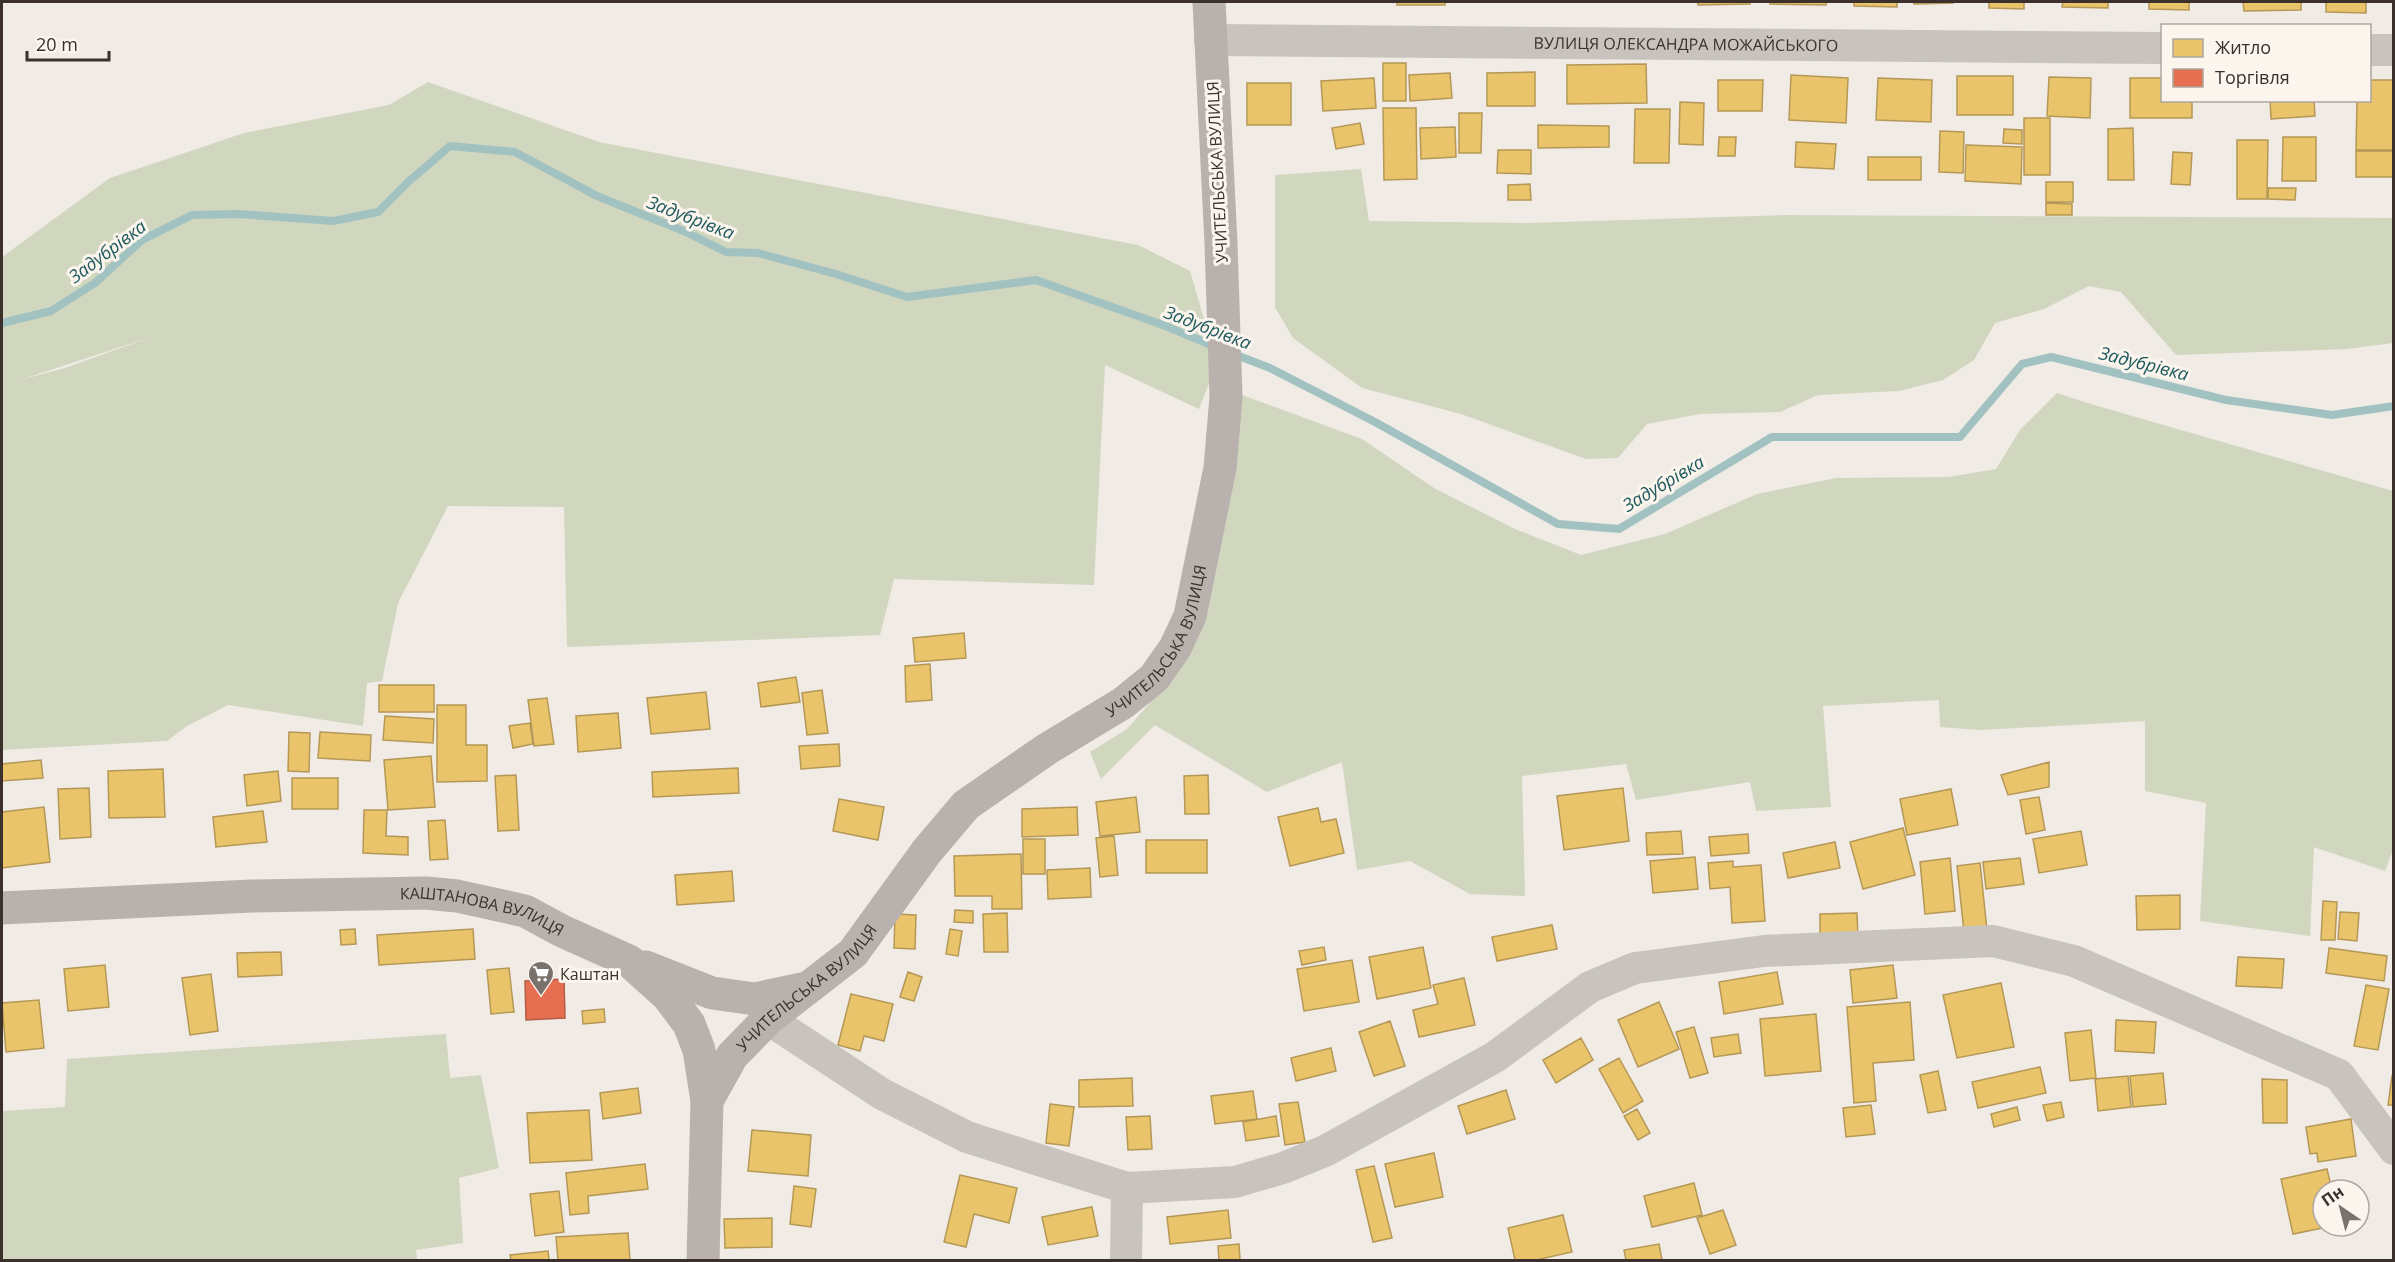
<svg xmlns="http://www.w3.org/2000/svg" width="2395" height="1262" font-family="'Open Sans',sans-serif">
<rect width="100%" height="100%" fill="#f0ebe5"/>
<!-- green -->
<path fill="#d1d6bf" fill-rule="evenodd" d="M428,82L599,142L1138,245L1190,271L1204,319L1212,376L1199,409L1105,365L1094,585L894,579L880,635L567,647L564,507L448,506L398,603L382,681L367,683L363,726L228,705L187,726L167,741L2,750V257L110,178L244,133L389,105ZM151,337L65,368L16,381H17Z
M1361,169L1369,221L1529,223L1784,215L2393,218V343L2347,349L2176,355L2121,292L2089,286L2044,309L1995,323L1974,360L1943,380L1899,391L1818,395L1780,412L1700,414L1647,424L1618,458L1586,459L1461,414L1362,388L1293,338L1275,307V175Z
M1234,392L1362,439L1434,488L1515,529L1581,555L1665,534L1757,494L1836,478L1949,477L1996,469L2020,430L2057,393L2094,405L2393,491V850L2385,871L2314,847L2310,936L2200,921L2206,803L2145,791V721L1981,730L1940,727L1939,700L1823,706L1831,807L1756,811L1750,782L1636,800L1626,764L1522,776L1525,896L1470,894L1410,861L1357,870L1342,762L1267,792L1155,725L1101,779L1090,752L1127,729L1162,689Z
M446,1034L450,1078L481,1075L499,1168L459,1178L463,1243L416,1250L417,1260H2V1111L65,1107L67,1059Z"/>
<!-- homes -->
<path fill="#e9c46a" stroke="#b59857" stroke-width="1.5" d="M1397,2H1445V5H1397Z
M1698,2H1750V4L1698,5Z
M1770,2H1826V5L1770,4Z
M1854,2H1897V7L1854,6Z
M1914,2H1953V3L1914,4Z
M1989,2H2024V9L1989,8Z
M2063,2H2108V8L2062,7Z
M2149,2H2189V10L2149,9Z
M2243,2H2301V10L2244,11Z
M2326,2H2366V13L2326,12Z
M1383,63H1406V101H1383Z
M1646,64L1647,103L1567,104V65Z
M1535,72V106H1487V73Z
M1450,73L1452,98L1410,101L1409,75Z
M1791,75L1848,78L1846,123L1789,120Z
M1957,76H2013V115H1957Z
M2049,77L2091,78L2090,118L2047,116Z
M1374,78L1376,108L1323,111L1321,81Z
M1878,78L1932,80L1931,122L1876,120Z
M2130,78H2162V100H2192V118H2130Z
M1718,80H1763L1762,111H1718Z
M2370,80H2394V150H2356L2357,100H2370Z
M1247,83H1291V125H1247Z
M2270,100H2314L2315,116L2271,119Z
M1680,102L1704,103L1703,145L1679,144Z
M1383,108H1416L1417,179L1384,180Z
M1635,109H1670L1669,163H1634Z
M1459,113H1482L1481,153H1459Z
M2024,118H2050V175H2024Z
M1360,123L1364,144L1336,149L1332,128Z
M1538,125L1609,126V147L1538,148Z
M1455,127L1456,157L1421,159L1420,128Z
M2133,128L2134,180H2108V129Z
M2004,129L2022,130V144L2003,143Z
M1940,131L1964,132L1963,173L1939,172Z
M1719,137H1736L1735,156H1718Z
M2283,137H2316V181H2282Z
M2237,140H2268L2267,199H2237Z
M1796,142L1836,144L1834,169L1795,167Z
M1966,145L2022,147L2021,184L1965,181Z
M1498,150H1531V174L1497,173Z
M2356,151H2394V177H2356Z
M2173,152L2192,153L2190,185L2171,184Z
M1868,157H1921V180H1868Z
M2046,182H2073V202H2046Z
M1530,184L1531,200H1508V185Z
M2268,188H2296L2295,200L2268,199Z
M2046,203L2072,204V215H2046Z
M964,633L966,658L915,662L913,638Z
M930,664L932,700L906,702L905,666Z
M796,677L800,702L761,707L758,683Z
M379,685H434V712H379Z
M822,690L828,733L807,735L802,693Z
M706,692L710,729L651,734L647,698Z
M547,698L554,744L534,746L528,700Z
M437,705H466V745H487V781L437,782Z
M618,713L621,748L578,752L576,716Z
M385,716L434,719L433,743L383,740Z
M530,723L533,744L513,748L509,726Z
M289,732L310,733L309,772L288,771Z
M320,732L371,735L370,761L318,758Z
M839,744L840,766L801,769L799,746Z
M431,756L435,807L388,810L384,760Z
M41,760L43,778L2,781V764Z
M2049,762V787L2008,795L2001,775Z
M738,768L739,793L653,797L652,772Z
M163,769L165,817L109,818L108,771Z
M278,771L281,801L247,806L244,775Z
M516,775L519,830L498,831L495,776Z
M1208,775L1209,814H1185L1184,776Z
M292,778H338V809H292Z
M89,788L91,837L60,839L58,789Z
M1623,788L1629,841L1564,850L1557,796Z
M1951,789L1958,825L1907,835L1900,799Z
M1136,797L1140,832L1100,836L1096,802Z
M2039,797L2045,830L2026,834L2020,800Z
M839,799L884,807L878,840L833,831Z
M44,807L50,862L2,868V812Z
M1077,807L1078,835L1022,837V809Z
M1318,808L1321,822L1336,819L1344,853L1290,866L1278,817Z
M364,810H387L386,836L408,837V855L363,853Z
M263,811L267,842L216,847L213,817Z
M445,820L448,859L430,860L428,821Z
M1903,828L1915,875L1863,889L1850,842Z
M1681,831L1683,854L1647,855L1646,833Z
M2081,831L2087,865L2039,873L2033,839Z
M1748,834L1749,853L1711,856L1709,837Z
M1114,836L1118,875L1100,877L1096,838Z
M1023,839H1045V874H1023Z
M1146,840H1207V873H1146Z
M1835,842L1840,868L1788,878L1783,853Z
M1021,854L1022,909H992V896H955L954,856Z
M1695,857L1698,889L1653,893L1650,861Z
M1950,858L1955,911L1925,914L1920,862Z
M2020,858L2024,884L1986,889L1983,862Z
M1733,861V867L1761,865L1765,921L1732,923L1730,887L1710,889L1708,863Z
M1980,863L1987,930L1964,932L1957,866Z
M1090,868L1091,897L1048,899L1047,870Z
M732,871L734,901L677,905L675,875Z
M2180,895V929L2137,930L2136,896Z
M2323,901L2337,902L2335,940H2321Z
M955,910L973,911V923L954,922Z
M2340,912L2359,913L2357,941L2338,939Z
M1007,913L1008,952H984L983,914Z
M1857,913L1858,938H1820V914Z
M895,914L916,915L915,949L894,948Z
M1552,925L1557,949L1497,961L1492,937Z
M355,929L356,944L341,945L340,930Z
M473,929L475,959L379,965L377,935Z
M950,929L962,931L958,956L946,954Z
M1324,947L1326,960L1302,965L1299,951Z
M1423,947L1431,988L1377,999L1369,957Z
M2329,948L2387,956L2384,981L2326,973Z
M281,952L282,975L238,977L237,953Z
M2238,957L2284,959L2282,988L2236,986Z
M1352,960L1359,1002L1304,1011L1297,969Z
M105,965L109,1007L68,1011L64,969Z
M1893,965L1897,998L1853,1003L1850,970Z
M509,968L514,1012L491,1014L487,970Z
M908,972L922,977L914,1001L900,997Z
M1777,972L1783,1004L1724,1014L1719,982Z
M211,974L218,1031L190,1035L182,978Z
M1464,978L1475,1025L1419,1037L1413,1010L1438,1004L1433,985Z
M2001,983L2014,1047L1957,1058L1943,995Z
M2366,985L2389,989L2378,1050L2354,1046Z
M851,994L893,1004L884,1041L864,1036L860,1051L838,1045Z
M39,1000L44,1048L6,1052L2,1003Z
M1659,1002L1679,1049L1638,1067L1618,1020Z
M1910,1002L1914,1060L1873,1063L1876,1101L1854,1103L1847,1007Z
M604,1009L605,1022L583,1024L582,1011Z
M1816,1014L1821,1071L1765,1076L1760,1019Z
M2116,1020L2156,1022L2154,1053L2115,1051Z
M1390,1021L1405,1066L1374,1076L1359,1032Z
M1694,1027L1708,1073L1690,1078L1676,1032Z
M2091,1030L2096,1078L2070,1081L2065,1033Z
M1738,1034L1741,1053L1714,1057L1711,1038Z
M1581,1038L1593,1060L1556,1083L1543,1060Z
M1331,1048L1336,1071L1296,1081L1291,1058Z
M1619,1058L1643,1101L1623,1113L1599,1069Z
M2040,1067L2046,1093L1978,1108L1972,1082Z
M1938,1071L1946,1110L1928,1113L1920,1075Z
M2163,1073L2166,1104L2133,1107L2130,1076Z
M2128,1076L2131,1107L2098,1111L2095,1079Z
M2392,1076L2394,1077V1105H2388Z
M1132,1078L1133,1106L1079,1107V1080Z
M2262,1079L2287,1080V1123H2263Z
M638,1088L641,1113L603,1119L600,1093Z
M1506,1090L1515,1119L1467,1134L1458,1106Z
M1253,1091L1257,1119L1215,1124L1211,1096Z
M1298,1102L1305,1142L1285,1145L1279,1104Z
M2061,1102L2064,1117L2047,1121L2043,1105Z
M1050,1104L1074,1107L1069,1146L1046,1143Z
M1871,1105L1875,1134L1846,1137L1843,1108Z
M2017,1107L2020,1120L1994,1127L1991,1114Z
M1637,1109L1650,1133L1638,1140L1624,1116Z
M589,1110L592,1160L530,1163L527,1113Z
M1150,1116L1152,1149L1128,1150L1126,1117Z
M1276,1116L1279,1136L1246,1141L1243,1122Z
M2351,1119L2356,1156L2318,1162L2317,1153L2310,1154L2306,1127Z
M752,1130L811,1135L808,1176L748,1171Z
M1434,1153L1443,1197L1395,1207L1385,1164Z
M645,1164L648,1189L588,1196L589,1213L570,1215L566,1173Z
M1374,1166L1392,1238L1373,1242L1356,1170Z
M2327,1169L2332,1190H2323V1226H2332L2293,1234L2281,1179Z
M960,1175L1017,1188L1009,1223L974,1214L966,1247L944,1242Z
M1694,1183L1702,1215L1652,1227L1644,1196Z
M794,1186L816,1189L811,1227L790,1224Z
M559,1191L564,1232L535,1236L530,1194Z
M1092,1207L1098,1236L1048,1245L1042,1217Z
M1228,1210L1231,1238L1170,1244L1167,1217Z
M1723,1210L1736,1245L1710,1254L1697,1218Z
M1563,1215L1572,1252L1536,1260H1515L1508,1228Z
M772,1218V1247L725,1248L724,1219Z
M628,1233L630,1260H558L556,1237Z
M1239,1244L1240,1260H1219L1218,1246Z
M1659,1244L1662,1260H1626L1624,1250Z
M548,1251L549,1260H511L510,1255Z"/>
<!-- shops -->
<path fill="#e76f51" stroke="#b35c46" stroke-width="1.5" d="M564,979L565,1018L526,1020L525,981Z"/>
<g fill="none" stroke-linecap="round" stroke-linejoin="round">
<!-- stream -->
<path stroke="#a1c2c1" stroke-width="8" d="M2,323L51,311L95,283L142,240L192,215L239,214L333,221L378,212L408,182L450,146L515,152L597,196L686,232L726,252L758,253L836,274L907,297L1036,280L1163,325L1216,347
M1231,353L1270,368L1375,422L1558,524L1619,529L1772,437H1960L2022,364L2051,357L2226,400L2332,415L2394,406"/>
<!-- minor -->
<g stroke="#c9c3be" stroke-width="32">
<path id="s1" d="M1210,40L2162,48"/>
<path d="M2370,50H2394"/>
<path d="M768,1019L882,1094L967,1137L1127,1188L1235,1182L1283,1168L1325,1151L1495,1057L1590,987L1635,968L1764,951L1993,941L2074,961L2339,1075L2394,1149"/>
<path d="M1126,1260L1127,1188"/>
</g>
<!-- major -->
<g stroke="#b8b1ad" stroke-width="33">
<path id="s2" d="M2,908L252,896L426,893L457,896L525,911L562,931L629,961L668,996L689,1024L699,1050L707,1101L703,1260"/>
<path d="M646,967L712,993L755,999L801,989"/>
<path id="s3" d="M707,1101L732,1056L768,1019L853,953L927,851L966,805L1047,749L1123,703L1154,678L1175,648L1190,616L1220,468L1226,397L1221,243L1209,2"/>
</g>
</g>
<!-- icons -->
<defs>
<symbol id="supermarket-pin" viewBox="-11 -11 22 30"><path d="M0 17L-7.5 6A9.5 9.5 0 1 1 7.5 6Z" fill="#7a716c" stroke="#fbf5ee"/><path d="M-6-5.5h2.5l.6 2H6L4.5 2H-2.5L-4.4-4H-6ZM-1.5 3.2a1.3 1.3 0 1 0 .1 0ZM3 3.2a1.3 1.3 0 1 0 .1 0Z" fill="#fff"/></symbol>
</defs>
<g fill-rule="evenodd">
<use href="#supermarket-pin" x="526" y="959" width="30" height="40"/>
</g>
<g text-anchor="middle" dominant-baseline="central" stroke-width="6" stroke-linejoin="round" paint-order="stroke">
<!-- street labels -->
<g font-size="16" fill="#3b302b" stroke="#fbf5ee">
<text stroke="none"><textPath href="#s1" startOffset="476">ВУЛИЦЯ ОЛЕКСАНДРА МОЖАЙСЬКОГО</textPath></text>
<text transform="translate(1217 172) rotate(-93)">УЧИТЕЛЬСЬКА ВУЛИЦЯ</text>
<text stroke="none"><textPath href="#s3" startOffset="657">УЧИТЕЛЬСЬКА ВУЛИЦЯ</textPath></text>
<text stroke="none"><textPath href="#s2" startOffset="483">КАШТАНОВА ВУЛИЦЯ</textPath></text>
<text stroke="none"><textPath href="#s3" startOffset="153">УЧИТЕЛЬСЬКА ВУЛИЦЯ</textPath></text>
</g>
<!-- poi labels -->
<g font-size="16" fill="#3b302b" stroke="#fbf5ee" text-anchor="start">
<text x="560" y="974">Каштан</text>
</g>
<!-- water labels -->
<g font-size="18" font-style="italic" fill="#1f5a5e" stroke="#fbf5ee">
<text transform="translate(691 217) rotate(21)">Задубрівка</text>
<text transform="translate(107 251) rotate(-37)">Задубрівка</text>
<text transform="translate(1208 327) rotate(21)">Задубрівка</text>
<text transform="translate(2144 363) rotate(14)">Задубрівка</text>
<text transform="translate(1663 483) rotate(-31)">Задубрівка</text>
</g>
</g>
<!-- border -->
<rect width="2395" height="1262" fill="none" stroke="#3b302b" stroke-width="6"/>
<!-- legend -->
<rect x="2161" y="24" width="210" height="78" fill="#fbf5ee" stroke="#aea6a0" stroke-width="1.5"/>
<rect x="2173" y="39" width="30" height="18" fill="#e9c46a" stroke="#aea6a0" stroke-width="1.5"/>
<text x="2215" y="54" font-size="18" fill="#3b302b">Житло</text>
<rect x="2173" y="69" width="30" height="18" fill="#e76f51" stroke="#aea6a0" stroke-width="1.5"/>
<text x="2215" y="84" font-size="18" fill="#3b302b">Торгівля</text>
<!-- north arrow -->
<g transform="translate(2341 1208) rotate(325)"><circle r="28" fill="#fbf5ee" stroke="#aea6a0" stroke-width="1.5"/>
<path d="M0-4.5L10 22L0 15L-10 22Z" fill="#7a716c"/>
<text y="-9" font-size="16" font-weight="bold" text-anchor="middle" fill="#3b302b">Пн</text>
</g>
<!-- scale -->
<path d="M27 51v9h82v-9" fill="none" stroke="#3b302b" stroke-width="3"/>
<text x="36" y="51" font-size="18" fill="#3b302b" stroke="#fbf5ee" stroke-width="4.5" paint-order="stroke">20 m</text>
</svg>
